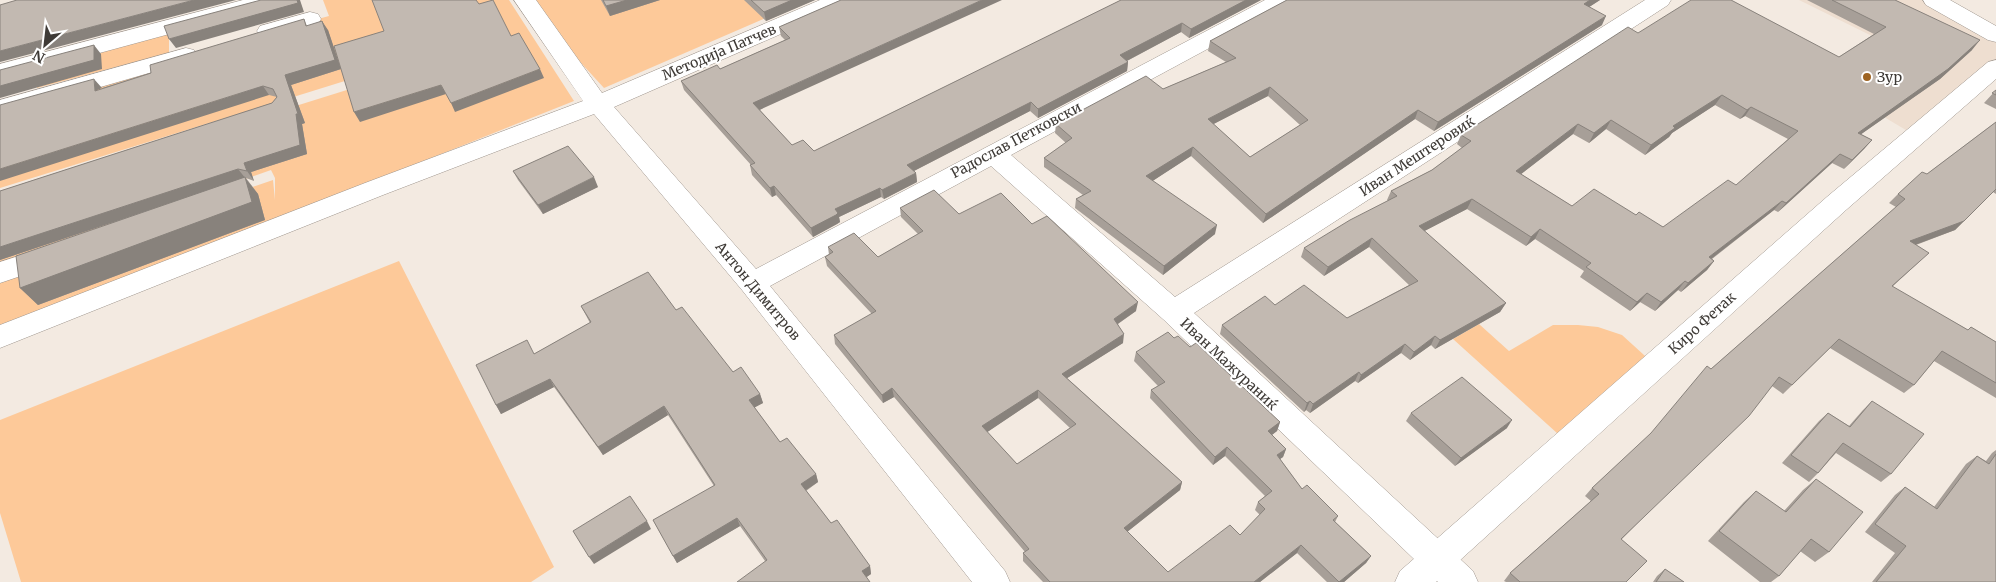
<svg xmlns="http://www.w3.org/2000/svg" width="1996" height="582" font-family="Merriweather,serif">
<rect width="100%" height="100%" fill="#f3eae1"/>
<!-- built -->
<path fill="#eeded0" d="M1799,0H1934L1996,35V67L1916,136L1879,114L1876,38Z"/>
<!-- green -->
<path fill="#fdc999" d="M323,0H509L574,101L276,220L0,325V273L273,180L275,200V178L271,170L0,264V198L350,89L348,80L0,188V106L329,16Z
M535,0H807L604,88L559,39Z
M169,31V53L37,88L36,65Z
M399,261L554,567L531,582H21L0,513V420Z
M1479,324L1509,351L1553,325H1578L1598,327L1622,335L1655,365L1568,443L1453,339Z"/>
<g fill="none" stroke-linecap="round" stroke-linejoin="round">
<defs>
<path id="minor" d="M243,0H279L276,5L0,80V64Z
M514,0H536L602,93L820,0H850L847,5L614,107L756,269L1265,0H1292L1289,5L1011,155L1175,297L1645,0H1671L1668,5L1194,313L1473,571L1478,582H1438L1164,320L991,166L770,286L1005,571L1010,582H972L742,290L594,114L383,195L0,348V325L365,183L583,101Z
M1923,0H1950L1996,26V42L1988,40L1926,5Z
M310,12L318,14L321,19L318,24L268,38L260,36L257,31L260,26Z
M186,48L194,50L197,55L194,60L0,116V100Z
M53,245L62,248L66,255L62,262L0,283V262Z"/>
<path id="major" d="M1996,60V79L1846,210L1436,582H1395L1400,571L1828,196L1988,62Z"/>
</defs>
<!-- minor casing -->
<use href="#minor" stroke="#9e958d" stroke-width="1"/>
<!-- major casing -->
<use href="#major" stroke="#9e958d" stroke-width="1"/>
<!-- minor -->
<use href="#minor" fill="#fff" fill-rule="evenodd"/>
<!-- major -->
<use href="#major" fill="#fff" fill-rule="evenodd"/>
</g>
<!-- wall -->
<path fill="#a79f98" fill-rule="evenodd" d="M601,0H660L610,16Z
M744,0H815L766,21Z
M841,0L760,110L792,145L814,151L1121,0H1261L1189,38L1181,32L1127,61L1128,62L1127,71L1038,118L1030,111L914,171L916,173L917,182L884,199L881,197L839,217L840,222L837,224L813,237L776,195L772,197L752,175L750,165H751L684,90L681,81L720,69L785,40L781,36L779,27Z
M1287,0H1600L1589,7L1602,25L1434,131L1415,119L1263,223L1191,156L1152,181L1215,234L1163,275L1075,208L1076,199L1083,195L1044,167V158L1066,143L1055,133L1056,124L1163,89L1226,62L1208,51L1210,41ZM1268,96L1300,125L1250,157L1213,124Z
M1807,0H1895L1972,50L1940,79L1861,134L1872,140L1864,149L1844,169L1832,163L1778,212L1774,210L1712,259L1714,261L1707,270L1681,292L1678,290L1655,311L1640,302L1630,311L1580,277L1584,271L1535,239L1526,246L1467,209L1424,231L1506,303L1500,312L1435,349L1431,345L1410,360L1401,353L1358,383L1355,381L1310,413L1306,410L1304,412L1220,334L1222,325L1275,305L1347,318L1409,285L1369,247L1324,276L1301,257L1304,248L1388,201L1387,200L1391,191L1432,170L1462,148L1457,144L1461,135L1638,33L1839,57L1874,34ZM1715,105L1740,119L1745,116L1788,139L1736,185L1663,227L1636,215L1572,206L1521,174L1573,134L1589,143L1606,129L1645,155L1669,137L1672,133Z
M304,19L307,26L328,30L341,69L291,85L305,123L302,124L307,154L251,172L254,181L246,178L258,194L265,220L38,305L20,288L111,223L0,260V191L272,103L277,97L269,95L102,88L151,73Z
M1996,90V109L1984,103Z
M1996,122V194L1993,192L1955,230L1916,245L1920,261L1892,287L1968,330L1971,327L1996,342V398L1934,361L1914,385L1904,393L1830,348L1783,394L1772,386L1621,540L1626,582H1506L1504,581L1510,573L1591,501L1585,496L1592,488L1650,435L1711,369L1896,207L1889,203L1898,194L1927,174Z
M513,171L598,187L543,214L518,180Z
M900,208L959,214L1032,224L1136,311L1118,324L1123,343L1067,378L1182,482L1180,490L1127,532L1168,572L1240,535L1260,515L1255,510L1258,502L1265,496L1225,456L1213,465L1150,398L1151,390L1158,386L1134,361L1136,352L1174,338L1190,347L1280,422L1277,431L1272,435L1286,449L1283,457L1280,459L1302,489L1338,516L1335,522L1371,556L1366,563L1344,582H1327L1297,553L1260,582H1043L1023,561V553L1025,552L894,397L883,403L835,344L834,335L872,314L827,266L825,257L829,255L828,247L878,257L918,234L901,217ZM1038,398L1070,428L1017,464L987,432Z
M581,306L676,310L733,372L760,394L763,403L754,407L780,442L816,474L818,482L806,491L831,523L870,566L871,574L866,577L765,561L740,526L677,563L653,520L714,486L668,415L603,455L554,387L501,414L496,405L534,354L590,323Z
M1872,401L1891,474L1881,482L1836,453L1818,473L1809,482L1782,463L1819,421L1828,413L1849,426L1863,410Z
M1411,413L1507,428L1455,466L1406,421Z
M1996,450V582H1872L1895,553L1865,532L1895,495L1905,487L1934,507L1966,464L1977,456L1986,461L1992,453Z
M1816,479L1829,552L1815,562L1800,551L1779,576L1771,582H1760L1708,541L1744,502L1756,491L1784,511L1803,490Z
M1665,569L1684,582H1653L1657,576Z"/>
<!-- shaded-wall -->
<path fill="#88827c" d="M194,0H236L0,62V51Z
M297,0H300L304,12L176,48L169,39Z
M627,0H660L610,16L606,6Z
M792,0H815L766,21L764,12Z
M982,0H1002L755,112L753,103Z
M1246,0H1261L1189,38L1191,29Z
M1590,0H1600L1580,13L1584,4Z
M1606,16L1602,25L1434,131L1438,122Z
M322,21L328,30L341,69L291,85L305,123L302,124L307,154L251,172L254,181L247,171L244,163L296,114L285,75Z
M1182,23L1181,32L1119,65L1120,55Z
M1980,40L1972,50L1940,79L1850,142L1858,133Z
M94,45L101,54L102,69L0,98V86Z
M1128,62L1127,71L1038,118V109Z
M540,69L544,78L455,112L451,103Z
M94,79L102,88L95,91Z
M441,85L446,94L360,122L354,112Z
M263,86L269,95L0,181V169Z
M1270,87L1268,96L1206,128L1208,119Z
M1722,95L1715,105L1672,133L1669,137L1645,155L1651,145L1673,126Z
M1031,102L1030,111L908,174L907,165Z
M1751,107L1745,116L1740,119L1747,110Z
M1418,110L1415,119L1263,223L1266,214Z
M1611,120L1606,129L1589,143L1594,133Z
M1578,124L1573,134L1512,181L1516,171Z
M1872,140L1864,149L1844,169L1852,160Z
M1193,147L1191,156L1145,186L1146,176Z
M1840,154L1832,163L1778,212L1786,203Z
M238,169L258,194L265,220L38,305L20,288L245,178L0,260V247Z
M916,173L917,182L884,199L882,190Z
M594,177L598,187L543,214L538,205Z
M774,186L776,195L772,197L770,188Z
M880,188L881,197L839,217L840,222L837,224L813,237L811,228L835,209Z
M1472,199L1467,209L1415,236L1419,226Z
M1782,201L1774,210L1702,266L1709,257Z
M1964,221L1955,230L1901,250L1910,241Z
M1217,225L1215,234L1163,275L1164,266Z
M1540,229L1535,239L1526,246L1531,237Z
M1372,238L1369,247L1324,276L1328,267Z
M1714,261L1707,270L1681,292L1688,283Z
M1685,281L1678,290L1655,311L1661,302Z
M1647,293L1640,302L1630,311L1637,302Z
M1138,302L1136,311L1113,327L1114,319Z
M1506,303L1500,312L1435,349L1440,340Z
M1124,334L1123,343L1061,382L1062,374Z
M1435,336L1431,345L1410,360L1414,352Z
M1405,344L1401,353L1358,383L1361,375Z
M1359,372L1355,381L1310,413L1313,404Z
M550,379L554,387L501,414L496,405Z
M892,388L894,397L883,403L882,395Z
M1038,390V398L983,435L982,426Z
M760,394L763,403L752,409L749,400Z
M1310,401L1306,410L1304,412L1307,403Z
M664,406L668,415L603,455L598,447Z
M1512,420L1507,428L1455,466L1461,458Z
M1280,422L1277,431L1265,440L1268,431Z
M1227,447L1225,456L1213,465L1215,457Z
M1286,449L1283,457L1274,463L1277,455Z
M816,474L818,482L803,492L801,484Z
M1182,482L1180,490L1122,536L1124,528Z
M737,518L740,526L677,563L673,556Z
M647,521L651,529L594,564L589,557Z
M1301,545L1297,553L1260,582H1254Z
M1371,556L1366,563L1344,582H1339Z
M870,566L871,574L864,579L862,571Z"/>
<!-- building -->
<path fill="#c2b9b1" stroke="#88827c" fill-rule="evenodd" d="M17,0H194L0,51V5Z
M261,0H297L298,3L169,39L164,26Z
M372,0H476L479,4L493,0L511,36L519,33L540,69L451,103L441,85L354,112L334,46L384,31Z
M603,0H627L606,6Z
M751,0H792L764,12Z
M841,0H982L753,103L792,145L803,140L814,151L1121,0H1246L1191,29L1182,23L1120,55L1128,62L1038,109L1031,102L907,165L916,173L882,190L880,188L835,209L838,213L836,215L811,228L774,186L770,188L750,165L755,163L681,81L717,65L720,69L790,38L779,27Z
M1287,0H1590L1584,4L1606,16L1438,122L1418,110L1266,214L1193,147L1146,176L1217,225L1164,266L1076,199L1091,191L1044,158L1072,138L1056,124L1146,76L1163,89L1236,58L1210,41ZM1270,87L1308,120L1250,157L1208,119Z
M1691,0H1731L1839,57L1886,27L1832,0H1895L1980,40L1948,69L1858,133L1872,140L1852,160L1840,154L1786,203L1782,201L1709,257L1714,261L1688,283L1685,281L1661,302L1647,293L1637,302L1586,267L1591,263L1540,229L1531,237L1472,199L1419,226L1506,303L1440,340L1435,336L1414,352L1405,344L1361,375L1359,372L1313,404L1310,401L1307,403L1222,325L1265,296L1275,305L1304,285L1347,318L1418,281L1372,238L1328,267L1304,248L1350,220L1397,196L1391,191L1432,170L1471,141L1461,135L1628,27L1638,33ZM1722,95L1747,110L1751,107L1798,131L1736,185L1728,180L1663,227L1639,212L1636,215L1594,189L1572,206L1516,171L1578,124L1594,133L1611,120L1651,145L1675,128L1673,126Z
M304,19L306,26L322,21L335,60L285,75L298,114H296L300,145L244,163L247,171L238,169L0,247V191L272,103L277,97L273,89L263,86L0,169V105L94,79L95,91L151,73L150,65Z
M94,45V60L0,86V70Z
M1996,90V95L1992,93Z
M1996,122V189L1964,221L1910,241L1929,253L1892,286L1968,330L1971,327L1996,342V383L1942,351L1914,385L1839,339L1792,385L1779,377L1749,416L1621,539L1647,561L1626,582H1520L1510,573L1599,494L1592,488L1651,433L1707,366L1711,369L1905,199L1898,194L1922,172L1927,174Z
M568,146L594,177L538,205L513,171Z
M245,177L252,202L20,288L16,256Z
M934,190L959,214L1001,193L1032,224L1047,216L1138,302L1114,319L1124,334L1062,374L1182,482L1124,528L1168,572L1230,525L1240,535L1265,509L1258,502L1272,491L1227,447L1215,457L1151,390L1165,382L1136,352L1168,332L1174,338L1178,336L1190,347L1196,343L1280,422L1268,431L1286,449L1277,455L1302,489L1307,485L1338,516L1333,520L1371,556L1339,582L1301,545L1254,582H1050L1023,553L1029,549L892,388L882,395L834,335L876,311L825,257L833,252L828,247L854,233L878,257L923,231L900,208ZM1038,390L1076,424L1017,464L982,426Z
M648,272L676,310L682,307L733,372L741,367L760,394L749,400L780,442L787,438L816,474L801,484L831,523L837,520L870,566L862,571L870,582H737L767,560L737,518L673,556L653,520L715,485L664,406L598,447L550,379L496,405L476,365L527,340L534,354L591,322L581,306Z
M1462,377L1512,420L1461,458L1411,413Z
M1872,401L1924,434L1891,474L1843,443L1818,473L1791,455L1828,413L1850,427Z
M1996,454V582H1876L1906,546L1875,524L1905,487L1937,509L1977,456L1989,464Z
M1816,479L1863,512L1829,552L1811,539L1779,576L1719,531L1756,491L1786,512Z
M630,496L647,521L589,557L573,531Z
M1665,569L1684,582H1656Z"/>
<!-- markers -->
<circle fill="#9e6423" stroke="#fff" stroke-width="2" cx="1867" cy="77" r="5"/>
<g text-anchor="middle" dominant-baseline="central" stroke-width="4" stroke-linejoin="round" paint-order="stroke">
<!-- street labels -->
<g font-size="14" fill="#3e3a36" stroke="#fff">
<text transform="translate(719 52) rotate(-23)">Методија Патчев</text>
<text transform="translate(1016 140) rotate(-28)">Радослав Петковски</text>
<text transform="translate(1417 156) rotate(-33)">Иван Мештеровиќ</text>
<text transform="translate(758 291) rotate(50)">Антон Димитров</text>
<text transform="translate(1702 323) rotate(-42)">Киро Фетак</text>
<text transform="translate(1229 364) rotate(43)">Иван Мажураниќ</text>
</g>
<!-- poi labels -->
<g font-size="14" fill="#3e3a36" stroke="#fff" text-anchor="start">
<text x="1877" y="77">Зур</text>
</g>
</g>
<!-- north arrow -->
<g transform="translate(45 45) rotate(208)" stroke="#ffffff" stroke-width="4" paint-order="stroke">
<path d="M0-4L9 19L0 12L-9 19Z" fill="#3e3a36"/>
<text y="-8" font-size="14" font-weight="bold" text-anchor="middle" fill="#3e3a36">N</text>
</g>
</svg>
